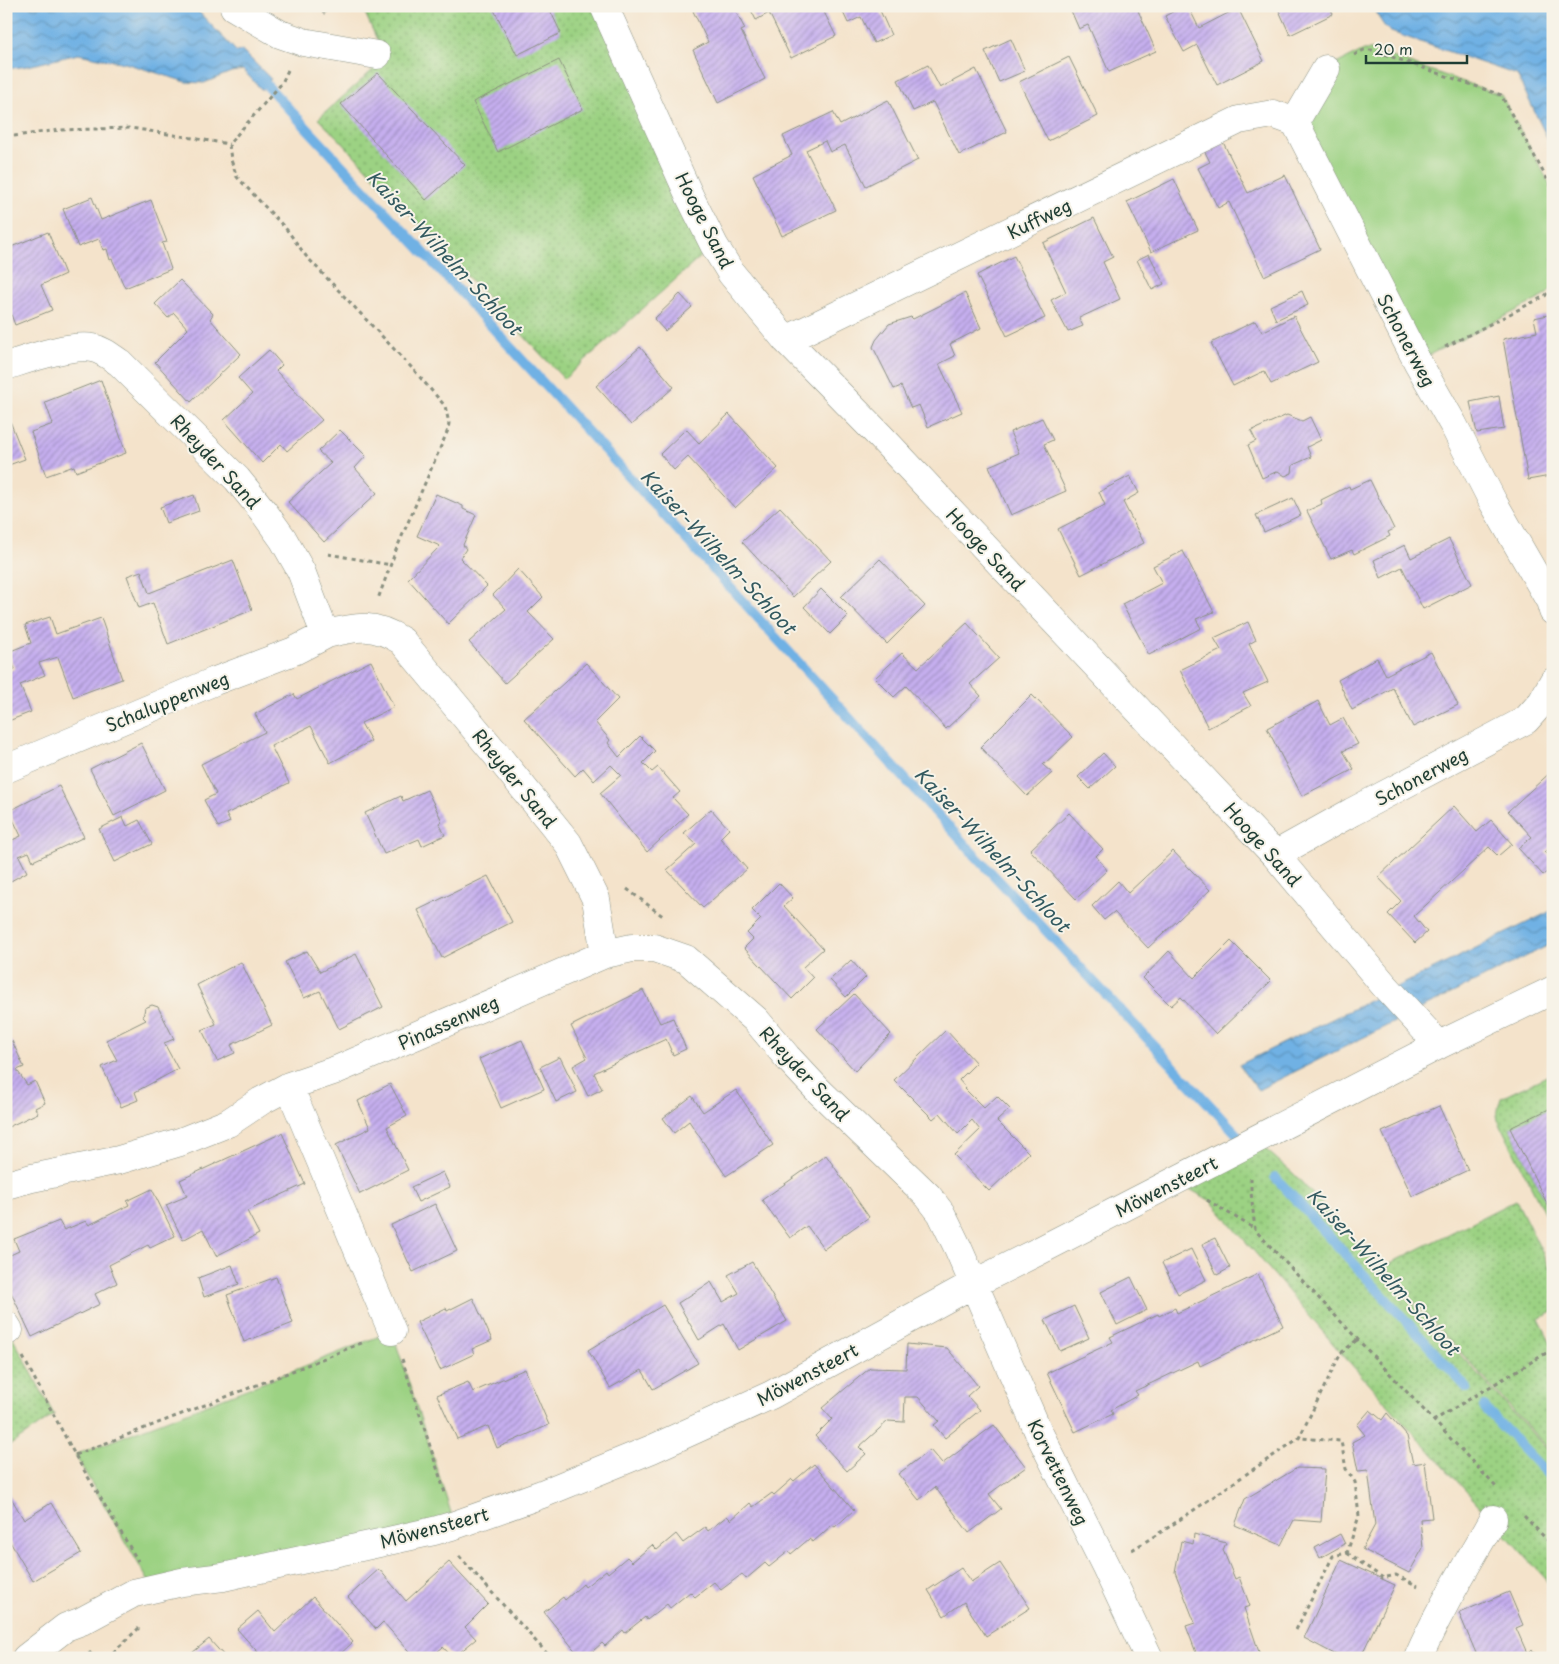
<svg xmlns="http://www.w3.org/2000/svg" width="1559" height="1664" font-family="'Playpen Sans',sans-serif">
<defs>
<pattern id="grass-dots" width="8" height="8" patternUnits="userSpaceOnUse" patternTransform="scale(1.25)"><rect width="8" height="8" fill="#9cd283"/><path d="M2 2h.1M6 6h.1" fill="none" stroke="#7fac6c" stroke-width="1.8" stroke-linecap="round"/></pattern>
<pattern id="water-waves" width="16" height="10" patternUnits="userSpaceOnUse" patternTransform="scale(1.25)"><rect width="16" height="10" fill="#6fb1e4"/><path d="M0 5q4-4 8 0t8 0" fill="none" stroke="#5b91ba"/></pattern>
<pattern id="building-hatch" width="6" height="6" patternUnits="userSpaceOnUse" patternTransform="scale(1.25)"><rect width="6" height="6" fill="#c6afef"/><path d="M-1 1l2-2M0 6l6-6M5 7l2-2" fill="none" stroke="#a090c2"/></pattern>
</defs>
<rect width="100%" height="100%" fill="#f7f3e8"/>
<filter id="ink" filterUnits="userSpaceOnUse"><feTurbulence type="fractalNoise" baseFrequency=".02" numOctaves="2"/><feDisplacementMap in="SourceGraphic" scale="10" xChannelSelector="R" yChannelSelector="G"/><feConvolveMatrix kernelMatrix="1 2 1 2 8 2 1 2 1" color-interpolation-filters="sRGB"/></filter>
<filter id="wash" filterUnits="userSpaceOnUse"><feTurbulence type="fractalNoise" baseFrequency=".0096" numOctaves="4" result="noise"/><feDisplacementMap in="SourceGraphic" scale="20" xChannelSelector="R" yChannelSelector="G"/><feGaussianBlur stdDeviation="1.12" result="paint"/><feColorMatrix in="noise" values="0 0 0 0 0 0 0 0 0 0 0 0 0 0 0 0 0 1.4 0 .05"/><feComposite in="paint" operator="in"/></filter>
<g filter="url(#wash)">
<rect width="100%" height="100%" fill="#f4e3cb"/>
<!-- grass -->
<path fill="url(#grass-dots)" stroke="#5e885c" d="M362,6H604L714,245L564,379L338,138L318,119L375,68L378,42Z
M1551,1074L1553,1079V1107L1510,1129L1553,1216V1230L1496,1116L1501,1098Z
M1255,1140L1295,1175L1553,1456V1587L1341,1353L1211,1201L1175,1181Z
M1516,1200L1553,1274V1312L1539,1319L1553,1347V1454L1383,1267Z
M9,1330L54,1415L6,1448V1332Z"/>
<!-- green -->
<path fill="#9cd283" stroke="#5e885c" d="M1364,50H1372L1501,95L1553,190V287L1545,296L1417,361L1295,122L1326,69Z
M392,1331L455,1525L152,1587L75,1455L270,1380Z"/>
<!-- water -->
<path fill="url(#water-waves)" stroke="#47778c" d="M6,6H193L237,52L242,50L271,79L262,90L243,70L231,72L204,83L186,82L125,63L78,54L28,66L6,69Z
M1374,6H1553V150L1517,75L1391,32C1382,26 1378,16 1374,6Z
M1553,910V943L1258,1090L1239,1065Z"/>
<g fill="none" stroke-linecap="round" stroke-linejoin="round">
<!-- stream -->
<path stroke="#6fb1e4" stroke-width="10" d="M258,76L439,269L971,851L1237,1134
M1275,1177L1467,1388
M1484,1407L1553,1480"/>
</g>
<g id="blocks">
<!-- building -->
<path fill="url(#building-hatch)" d="M492,6H548L561,33L517,55Z
M702,6H733L745,29L741,31L765,79L718,103L693,50L708,42L693,11Z
M749,6H821L836,36L791,58L769,13L756,20Z
M840,6H878L891,35L874,43L861,17L848,23Z
M1069,6H1136L1156,51L1109,72L1088,25L1079,29Z
M1184,6H1188L1199,28L1238,8L1264,61L1217,85L1197,45L1184,52L1165,16Z
M1277,6H1329L1333,14L1290,35Z
M1011,39L1025,71L999,82L985,51Z
M1069,57L1098,116L1048,141L1019,82Z
M559,60L583,109L498,152L473,102Z
M928,65L940,88L976,69L1007,132L959,155L933,102L913,111L898,80Z
M378,73L465,165L426,200L341,104Z
M888,100L918,160L866,186L845,145L830,152L825,141L806,150L836,210L782,236L753,175L792,155L783,136L833,112L840,125Z
M1223,142L1248,193L1285,175L1320,249L1264,276L1229,202L1218,208L1198,168L1210,162L1205,152Z
M1174,179L1198,230L1151,252L1127,202Z
M92,197L101,220L151,200L167,242L162,243L171,269L125,288L112,259L110,260L107,249L103,250L99,239L78,247L63,209Z
M1094,218L1113,257L1103,262L1120,299L1079,318L1083,326L1068,332L1051,300L1066,292L1043,243Z
M48,232L65,274L41,285L52,310L15,325L6,301V249Z
M1149,254L1164,284L1152,290L1137,260Z
M1014,256L1045,318L1007,336L977,275Z
M180,280L213,314L210,319L241,354L191,402L155,362L188,329L174,313L168,318L155,304Z
M1302,291L1308,305L1276,320L1270,306Z
M965,293L981,328L950,344L955,356L939,364L962,412L928,427L919,405L911,408L901,386L894,389L873,347L876,340L889,324L911,317L913,319Z
M680,294L692,307L665,331L654,319Z
M1553,314V486H1552L1550,476L1528,480L1503,339L1537,332L1534,318Z
M1294,316L1318,362L1271,384L1264,371L1233,386L1211,343L1255,321L1262,332Z
M640,347L674,387L631,425L596,386Z
M269,350L282,365L276,371L322,420L287,451L281,444L262,463L224,420L252,394L238,378Z
M101,380L126,453L76,472L74,466L46,476L31,432L53,424L45,402Z
M1499,396L1504,429L1477,433L1470,402Z
M6,411L25,459L6,466Z
M729,414L778,468L735,508L688,457L674,470L660,454L686,429L699,443Z
M1287,415L1302,421L1310,417L1321,440L1307,447L1311,457L1293,465L1292,473L1285,476L1278,471L1262,478L1248,445L1256,441L1251,431Z
M1042,418L1053,440L1044,444L1066,491L1011,515L989,466L1019,453L1010,432Z
M340,430L366,456L355,468L377,493L324,542L288,502L331,463L318,451Z
M1130,476L1139,493L1123,502L1144,543L1081,575L1058,529L1105,505L1099,492Z
M1370,480L1394,529L1388,532L1390,536L1354,554L1352,550L1331,559L1307,511L1322,504L1321,500L1349,486L1350,489Z
M436,494L463,506V509L476,515L463,545L466,549L460,558L487,586L448,624L408,579L440,546L417,536Z
M194,495L199,511L166,523L160,507Z
M1293,498L1301,515L1264,532L1256,515Z
M780,507L831,561L793,597L742,542Z
M1449,539L1472,584L1423,609L1402,567L1381,578L1374,560L1405,545L1411,558Z
M1183,551L1214,612L1196,619L1201,628L1149,655L1122,604L1162,583L1153,566Z
M880,559L925,606L887,644L841,597Z
M233,560L252,610L168,644L153,603L139,608L127,576L141,571L149,593Z
M518,569L543,597L528,612L554,639L505,683L469,642L506,609L493,595Z
M821,589L848,616L830,634L804,607Z
M50,617L56,634L101,618L122,679L73,697L58,657L39,663L45,675L20,685L31,712L6,722V672L15,669L8,652L31,643L25,625Z
M1248,622L1256,640L1249,644L1268,682L1243,693L1251,706L1208,728L1180,670L1221,650L1214,638Z
M967,623L999,658L970,684L981,696L946,729L906,686L894,697L875,678L902,653L918,668Z
M1431,652L1458,705L1413,727L1393,688L1352,710L1338,680L1377,658L1386,675Z
M371,661L394,707L361,723L371,741L330,763L311,726L271,746L289,783L226,814L230,822L218,827L204,800L216,794L201,764L265,732L255,714L294,694L297,699Z
M586,663L618,699L595,722L610,740L608,743L619,757L640,736L655,751L643,763L652,772L658,767L680,792L673,798L688,814L647,852L600,793L621,775L611,765L594,781L583,768L575,776L524,719Z
M1032,695L1073,737L1043,765L1052,773L1027,796L980,747Z
M1318,701L1330,725L1343,718L1358,744L1343,751L1354,769L1302,796L1267,728Z
M141,743L165,790L114,816L90,769Z
M1103,753L1115,766L1090,789L1078,777Z
M1553,770V845L1545,852L1553,859V867L1543,875L1518,848L1532,837L1508,811Z
M59,786L84,837L33,861L29,852L19,856L27,872L9,882L6,877V843L21,836L9,811Z
M427,790L442,821L439,823L445,835L422,846L419,839L384,854L365,813L401,796L403,801Z
M1454,806L1477,832L1491,820L1512,844L1498,856L1489,847L1414,916L1427,932L1415,943L1388,914L1401,901L1378,877Z
M711,809L729,829L720,838L747,869L703,908L667,870L696,844L684,833Z
M1069,813L1103,849L1096,856L1107,870L1076,899L1030,850Z
M123,817L127,826L139,820L152,844L115,862L99,829Z
M1173,851L1210,890L1148,948L1114,912L1104,920L1092,906L1118,881L1128,893Z
M488,876L512,922L442,958L418,910Z
M779,883L793,898L784,906L823,949L803,967L813,978L792,999L744,948L753,939L747,933L761,919L752,910Z
M1231,941L1271,981L1216,1034L1181,997L1171,1006L1143,978L1169,951L1194,978Z
M307,951L320,972L356,954L383,1007L339,1029L320,991L304,998L285,962Z
M851,960L866,977L846,997L830,980Z
M241,962L272,1025L231,1045L235,1053L217,1061L202,1030L216,1024L197,985Z
M643,990L660,1023L673,1018L686,1049L673,1055L666,1039L629,1056L594,1073L602,1089L588,1096L573,1066L587,1058L571,1026Z
M854,994L891,1034L855,1071L817,1029Z
M152,1005L158,1007L174,1039L164,1043L178,1069L135,1092L138,1100L121,1107L102,1067L117,1060L106,1040L146,1020L143,1017L145,1008Z
M946,1030L976,1063L959,1080L966,1088L965,1089L984,1108L997,1096L1010,1109L997,1121L1029,1153L989,1191L954,1155L980,1130L972,1120L958,1134L940,1113L933,1119L894,1080Z
M522,1040L544,1089L501,1108L479,1059Z
M12,1041L24,1067L17,1070L27,1085L35,1081L45,1103L35,1108L38,1113L6,1128V1044Z
M560,1057L577,1092L556,1102L540,1067Z
M390,1084L407,1116L387,1127L408,1170L360,1194L336,1145L370,1128L358,1101Z
M736,1090L773,1145L726,1176L689,1121L674,1133L663,1118L692,1096L703,1112Z
M1439,1106L1468,1170L1412,1196L1382,1132Z
M1553,1107V1216L1510,1128Z
M282,1133L305,1184L247,1211L259,1234L216,1256L203,1229L183,1240L166,1205L187,1196L180,1180Z
M826,1155L869,1217L824,1249L807,1226L790,1238L762,1200Z
M443,1172L450,1187L418,1202L411,1187Z
M152,1189L175,1236L150,1248L148,1245L109,1265L117,1283L95,1294L100,1304L32,1337L6,1282V1257L19,1251L14,1239L59,1221L64,1230L86,1221L89,1225L129,1205L127,1201Z
M435,1204L457,1251L413,1272L391,1225Z
M1215,1238L1230,1268L1217,1275L1202,1244Z
M1191,1249L1206,1280L1178,1294L1162,1263Z
M752,1262L787,1321L738,1350L724,1324L699,1340L678,1303L711,1282L723,1302L739,1293L728,1275Z
M232,1265L239,1284L204,1297L198,1278Z
M1258,1274L1283,1326L1200,1366L1198,1361L1135,1391L1138,1395L1111,1410L1113,1414L1075,1432L1047,1373L1113,1342L1110,1337L1158,1314L1159,1316L1175,1308L1177,1313Z
M276,1277L293,1323L244,1342L227,1295Z
M1131,1277L1147,1310L1117,1325L1101,1292Z
M473,1298L492,1340L472,1349L474,1354L440,1370L417,1322L446,1308L447,1311Z
M663,1305L698,1363L653,1389L642,1370L610,1388L588,1350Z
M1074,1306L1089,1338L1060,1351L1045,1320Z
M907,1344L947,1348L978,1386L967,1396L980,1410L945,1438L934,1425L939,1421L918,1397H905L904,1422L888,1421L859,1447L866,1454L847,1471L815,1436L832,1419L822,1408L870,1368L906,1369Z
M525,1369L549,1425L497,1448L488,1426L457,1439L437,1395L468,1382L473,1392Z
M1370,1410L1382,1420L1387,1413L1407,1436L1413,1464L1425,1462L1432,1518L1420,1519L1423,1548L1409,1573L1362,1549L1375,1525L1368,1470L1358,1471L1352,1442L1365,1435L1357,1425Z
M994,1425L1026,1467L989,1494L1001,1509L969,1533L935,1487L919,1500L898,1474L930,1450L942,1464Z
M814,1464L854,1510L835,1527L832,1525L813,1542L809,1539L791,1554L789,1551L769,1567L765,1563L746,1579L742,1574L721,1590L714,1582L695,1597L690,1592L670,1608L667,1604L647,1620L645,1617L625,1633L623,1630L605,1646L602,1643L585,1658H581L544,1612L563,1597L565,1600L583,1584L585,1587L606,1570L608,1573L627,1557L632,1562L652,1545L657,1550L676,1534L683,1543L705,1527L708,1531L727,1516L731,1520L750,1503L753,1507L772,1493L774,1495L792,1479L794,1481Z
M1297,1468L1325,1469L1321,1522L1294,1520L1281,1545L1235,1525L1245,1499Z
M6,1489L24,1520L51,1503L81,1553L33,1581L6,1535Z
M1194,1534L1226,1543L1223,1550L1235,1579L1239,1577L1250,1606L1244,1608L1261,1658H1198L1186,1626L1195,1623L1175,1572L1181,1541L1193,1544Z
M1340,1534L1345,1544L1320,1558L1315,1548Z
M1341,1560L1395,1585L1360,1658H1342L1304,1638Z
M449,1562L488,1604L465,1627L476,1639L453,1658L443,1647L430,1658H415L383,1622L376,1629L348,1597L379,1569L406,1601Z
M1000,1563L1030,1608L986,1636L964,1602L944,1616L928,1590L961,1568L971,1582Z
M1509,1592L1523,1625L1516,1628L1527,1653L1532,1650L1536,1658H1478L1459,1613Z
M313,1597L353,1642L336,1658H278L272,1652L265,1658H263L237,1629L258,1611L275,1632Z
M209,1639L226,1658H186Z"/>
</g>
</g>
<g filter="url(#ink)">
<use href="#blocks" fill-opacity="0" stroke="#8a9080" stroke-width="1"/>
<g fill="none" stroke-linecap="round" stroke-linejoin="round">
<defs>
<path id="minor" d="M604,6L690,197L714,245L731,273L786,340L880,436L1275,855L1384,985L1439,1045
M234,7L280,34L303,42L377,55
M1326,69L1295,122L1417,361L1453,424L1493,502L1550,601L1553,611
M786,340L1239,120L1273,114L1295,122
M6,366C28,359 70,344 93,348C103,350 111,357 120,363L237,479L263,511L283,539L301,571L320,621L327,634C358,626 374,623 402,641L496,754L568,843L596,899L605,954L632,948H654L686,959L756,1020L787,1057L817,1089L928,1196L941,1213L958,1248L1039,1433L1106,1567L1149,1658
M6,769L215,681L294,651L327,634
M1275,855L1352,812L1526,720L1542,702L1553,682
M289,1086L392,1331
M6,1185L32,1178L119,1160L180,1142L228,1123L261,1101L289,1086L336,1070L605,954
M6,1325L9,1330
M26,1658L66,1627L82,1621L134,1593L182,1582L223,1577L434,1531L455,1525L542,1494L652,1449L771,1395L973,1284L1037,1252L1439,1045L1553,990
M1418,1658C1439,1610 1467,1565 1493,1519"/>
</defs>
<!-- minor casing -->
<use href="#minor" stroke="#8a9080" stroke-width="29"/>
<!-- path -->
<path stroke="#8a9080" stroke-width="3" stroke-dasharray="4 4" stroke-linecap="butt" d="M323,14L328,6
M1354,55L1364,50H1372L1501,95L1553,190
M288,70L282,83L229,144L231,160L237,177L287,230L306,256L412,368L445,406L449,423L448,430L396,550L378,599
M6,137L60,130L131,128L229,144
M1445,347L1545,296L1553,287
M328,554L391,565
M627,889L664,917
M1251,1178V1192L1255,1230L1497,1488
M1207,1200L1255,1229
M23,1357L75,1455L138,1561
M402,1359L446,1496
M1433,1421L1553,1349
M75,1455L270,1380L364,1342
M1524,1516L1553,1546
M1132,1550L1169,1527L1299,1438L1341,1353L1358,1339
M1347,1553L1383,1578L1396,1575L1418,1586
M459,1556L551,1658
M1296,1630L1333,1556L1347,1553L1359,1516L1355,1482L1346,1469L1341,1441L1299,1438
M89,1652L94,1658
M107,1658L139,1628"/>
<!-- minor -->
<use href="#minor" stroke="#fff" stroke-width="28"/>
</g>
</g>
<g text-anchor="middle" dominant-baseline="central" stroke-width="4" stroke-linejoin="round" paint-order="stroke">
<!-- street labels -->
<g font-size="18" fill="#1f3d34" stroke="#f7f3e8">
<text transform="translate(1039 218) rotate(-26)">Kuffweg</text>
<text transform="translate(705 220) rotate(63)">Hooge Sand</text>
<text transform="translate(1407 340) rotate(62)">Schonerweg</text>
<text transform="translate(216 461) rotate(47)">Rheyder Sand</text>
<text transform="translate(986 549) rotate(47)">Hooge Sand</text>
<text transform="translate(167 701) rotate(-22)">Schaluppenweg</text>
<text transform="translate(1421 776) rotate(-28)">Schonerweg</text>
<text transform="translate(515 778) rotate(51)">Rheyder Sand</text>
<text transform="translate(1263 844) rotate(48)">Hooge Sand</text>
<text transform="translate(448 1022) rotate(-24)">Pinassenweg</text>
<text transform="translate(805 1073) rotate(47)">Rheyder Sand</text>
<text transform="translate(1166 1186) rotate(-27)">Möwensteert</text>
<text transform="translate(807 1374) rotate(-28)">Möwensteert</text>
<text transform="translate(1059 1472) rotate(64)">Korvettenweg</text>
<text transform="translate(434 1527) rotate(-15)">Möwensteert</text>
</g>
<!-- water labels -->
<g font-size="19" font-style="italic" fill="#335a60" stroke="#f7f3e8">
<text transform="translate(445 252) rotate(47)">Kaiser-Wilhelm-Schloot</text>
<text transform="translate(719 551) rotate(47)">Kaiser-Wilhelm-Schloot</text>
<text transform="translate(993 849) rotate(47)">Kaiser-Wilhelm-Schloot</text>
<text transform="translate(1384 1271) rotate(48)">Kaiser-Wilhelm-Schloot</text>
</g>
</g>
<!-- margin -->
<rect width="1559" height="1664" fill="none" stroke="#f7f3e8" stroke-width="25"/>
<!-- scale -->
<path d="M1366 55v8h101v-8" fill="none" stroke="#1f3d34" stroke-width="2.5"/>
<text x="1374" y="55" font-size="15" fill="#1f3d34" stroke="#f7f3e8" stroke-width="4" paint-order="stroke">20 m</text>
</svg>
